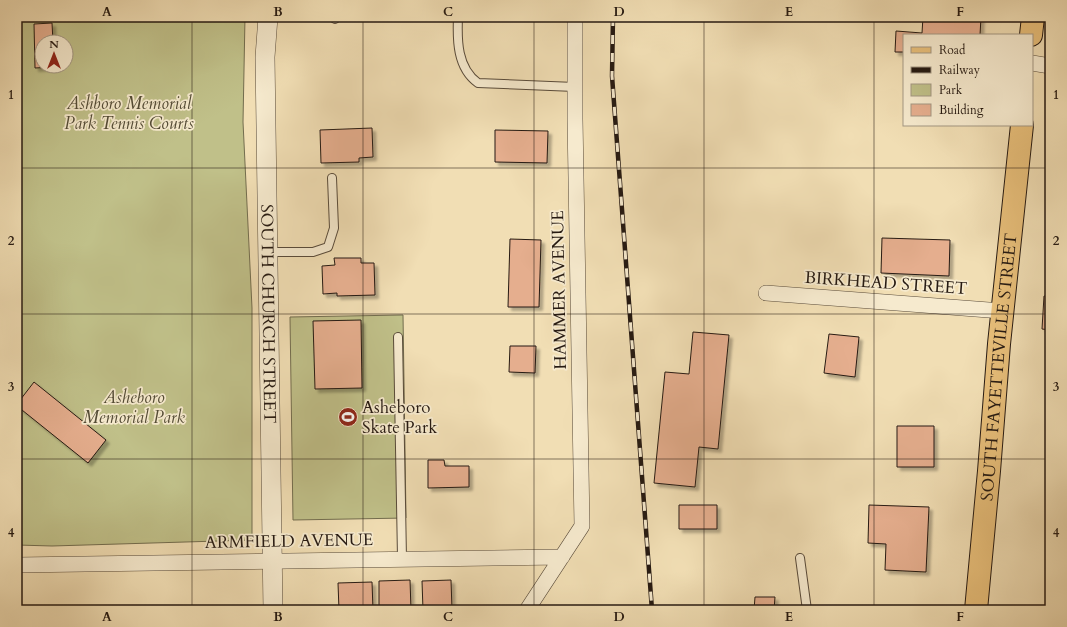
<svg xmlns="http://www.w3.org/2000/svg" width="1067" height="627" font-family="Cardo,serif">
<defs>
<filter id="shadow"><feDropShadow dx="3.5" dy="3.5" stdDeviation="1" flood-color="#0004"/></filter>
</defs>
<rect width="100%" height="100%" fill="#f1deb4"/>
<filter id="stains"><feTurbulence type="fractalNoise" baseFrequency=".005" numOctaves="4"/><feColorMatrix values="0 0 0 0 .2 0 0 0 0 .09 0 0 0 0 .02 0 0 0 .5 -.17"/></filter>
<radialGradient id="worn" r=".72"><stop offset=".6" stop-color="#630" stop-opacity="0"/><stop offset="1" stop-color="#630" stop-opacity=".3"/></radialGradient>
<!-- green -->
<path fill="#c0c089" stroke="#736d4e" fill-rule="evenodd" d="M17,17H245L243,122L252,308V540L52,546L17,545ZM42,42H66V66H42Z
M403,315L406,518L293,520L290,317Z"/>
<!-- building -->
<path fill="#e5ae8e" stroke="#261a12" filter="url(#shadow)" d="M923,17H981L980,35H904V52H895L896,31L922,33Z
M52,23L53,42H42V66H53L54,67L35,68L34,24Z
M372,128L373,157L359,158V162L321,163L320,130Z
M495,130L548,131L547,163L495,162Z
M882,238L950,240L949,276L881,273Z
M510,239L541,240L539,307H508Z
M334,258H361V263H374L375,295L337,296V293L323,294L322,266L335,265Z
M1044,296H1050V330L1042,329Z
M361,320L362,388L315,389L313,321Z
M693,332L729,335L718,449L699,447L695,487L654,483L665,372L689,374Z
M829,334L859,337L855,377L824,373Z
M510,346H536L535,373L509,372Z
M34,382L106,440L88,463L17,406V404Z
M897,426H934V467H897Z
M428,460H444L445,466H469V487L428,488Z
M679,505H717V529H679Z
M869,505L929,507L926,572L885,570L886,544L868,543Z
M410,580L411,610H379V581Z
M451,580L452,610H423L422,581Z
M372,582L373,610H339L338,583Z
M755,597H775L774,610H754Z
M39,609V610H17Z"/>
<g fill="none" stroke-linecap="round" stroke-linejoin="round">
<defs>
<path id="service" d="M458,17C457,40 457,68 478,83L575,87
M335,19V17
M268,252H313L328,247L334,228L332,178
M398,337L402,558
M800,558L807,610"/>
<path id="minor" d="M1032,63L1050,66
M766,293L1002,311
M17,565L562,557
M527,610L582,526L575,119V17"/>
<g id="tertiary">
<path id="s1" d="M268,17L265,57L273,610"/>
</g>
<g id="primary">
<path d="M1031,35L1033,17"/>
<path id="s2" d="M976,610L989,471L999,344L1022,125"/>
</g>
</defs>
<!-- service casing -->
<use href="#service" stroke="#594b3a" stroke-width="10"/>
<!-- minor casing -->
<use href="#minor" stroke="#594b3a" stroke-width="16"/>
<!-- tertiary casing -->
<use href="#tertiary" stroke="#594b3a" stroke-width="20"/>
<!-- primary casing -->
<use href="#primary" stroke="#261a12" stroke-width="24"/>
<!-- service -->
<use href="#service" stroke="#f6eace" stroke-width="8"/>
<!-- minor -->
<use href="#minor" stroke="#f6eace" stroke-width="15"/>
<!-- tertiary -->
<use href="#tertiary" stroke="#f6eace" stroke-width="19"/>
<!-- primary -->
<use href="#primary" stroke="#e8bf7a" stroke-width="22"/>
<defs>
<path id="rail" d="M613,17L612,76L652,610"/>
</defs>
<!-- rail casing -->
<use href="#rail" stroke="#261a12" stroke-width="4.5"/>
<!-- rail -->
<use href="#rail" stroke="#f6eace" stroke-width="3" stroke-dasharray="9" stroke-linecap="butt"/>
</g>
<!-- grid -->
<path fill="none" stroke="#261a12" stroke-width="1" stroke-opacity="0.55" d="M192,17V610M363,17V610M534,17V610M704,17V610M874,17V610M17,168H1050M17,314H1050M17,459H1050"/>
<!-- icons -->
<defs>
<symbol id="stadium-disc" viewBox="-11 -11 22 22"><circle r="9.5" fill="#8f2418" stroke="#f6eace"/><path d="M0-5a6.5 5 0 1 0 0 10a6.5 5 0 1 0 0-10ZM-3.5-1.8h7v3.6h-7Z" fill="#fff"/></symbol>
</defs>
<g fill-rule="evenodd">
<use href="#stadium-disc" x="337" y="406" width="22" height="22"/>
</g>
<g text-anchor="middle" dominant-baseline="central" stroke-width="3.5" stroke-linejoin="round" paint-order="stroke">
<!-- park labels -->
<g font-size="17" font-style="italic" fill="#544c36" stroke="#f6eace">
<text x="129" y="103">Ashboro Memorial<tspan x="129" dy="20">Park Tennis Courts</tspan></text>
<text x="134" y="397">Asheboro<tspan x="134" dy="20">Memorial Park</tspan></text>
</g>
<!-- street labels -->
<g font-size="17" fill="#261a12" stroke="#f6eace">
<text transform="translate(886 283) rotate(4)">BIRKHEAD STREET</text>
<text transform="translate(559 290) rotate(-91)">HAMMER AVENUE</text>
<text stroke="none"><textPath href="#s1" startOffset="297">SOUTH CHURCH STREET</textPath></text>
<text stroke="none"><textPath href="#s2" startOffset="244">SOUTH FAYETTEVILLE STREET</textPath></text>
<text transform="translate(289 541) rotate(-1)">ARMFIELD AVENUE</text>
</g>
<!-- poi labels -->
<g font-size="17" fill="#261a12" stroke="#f6eace" text-anchor="start">
<text x="362" y="407">Asheboro<tspan x="362" dy="20">Skate Park</tspan></text>
</g>
</g>
<!-- margin -->
<rect width="1067" height="627" fill="none" stroke="#f1deb4" stroke-width="44"/>
<!-- legend -->
<rect x="903" y="34" width="130" height="92" fill="#f6eace" stroke="#a39783"/>
<rect x="911" y="47" width="20" height="6" fill="#e8bf7a" stroke="#a39783"/>
<text x="939" y="54" font-size="12" fill="#261a12">Road</text>
<rect x="911" y="67" width="20" height="6" fill="#261a12" stroke="#a39783"/>
<text x="939" y="74" font-size="12" fill="#261a12">Railway</text>
<rect x="911" y="84" width="20" height="12" fill="#c0c089" stroke="#a39783"/>
<text x="939" y="94" font-size="12" fill="#261a12">Park</text>
<rect x="911" y="104" width="20" height="12" fill="#e5ae8e" stroke="#a39783"/>
<text x="939" y="114" font-size="12" fill="#261a12">Building</text>
<!-- north arrow -->
<g transform="translate(54 54)"><circle r="19" fill="#f6eace" stroke="#a39783"/>
<path d="M0-3L7 15L0 10L-7 15Z" fill="#8f2418"/>
<text y="-6" font-size="11" font-weight="bold" text-anchor="middle" fill="#261a12">N</text>
</g>
<rect x="22" y="22" width="1023" height="583" fill="none" stroke="#261a12" stroke-width="1.5"/>
<g font-size="13" text-anchor="middle" font-weight="bold" fill="#261a12">
<text x="107" y="16">A</text>
<text x="278" y="16">B</text>
<text x="448" y="16">C</text>
<text x="619" y="16">D</text>
<text x="789" y="16">E</text>
<text x="960" y="16">F</text>
<text x="11" y="99">1</text>
<text x="1056" y="99">1</text>
<text x="11" y="245">2</text>
<text x="1056" y="245">2</text>
<text x="11" y="391">3</text>
<text x="1056" y="391">3</text>
<text x="11" y="537">4</text>
<text x="1056" y="537">4</text>
<text x="107" y="621">A</text>
<text x="278" y="621">B</text>
<text x="448" y="621">C</text>
<text x="619" y="621">D</text>
<text x="789" y="621">E</text>
<text x="960" y="621">F</text>
</g>
<rect width="100%" height="100%" filter="url(#stains)"/>
<rect width="100%" height="100%" fill="url(#worn)"/>
</svg>
